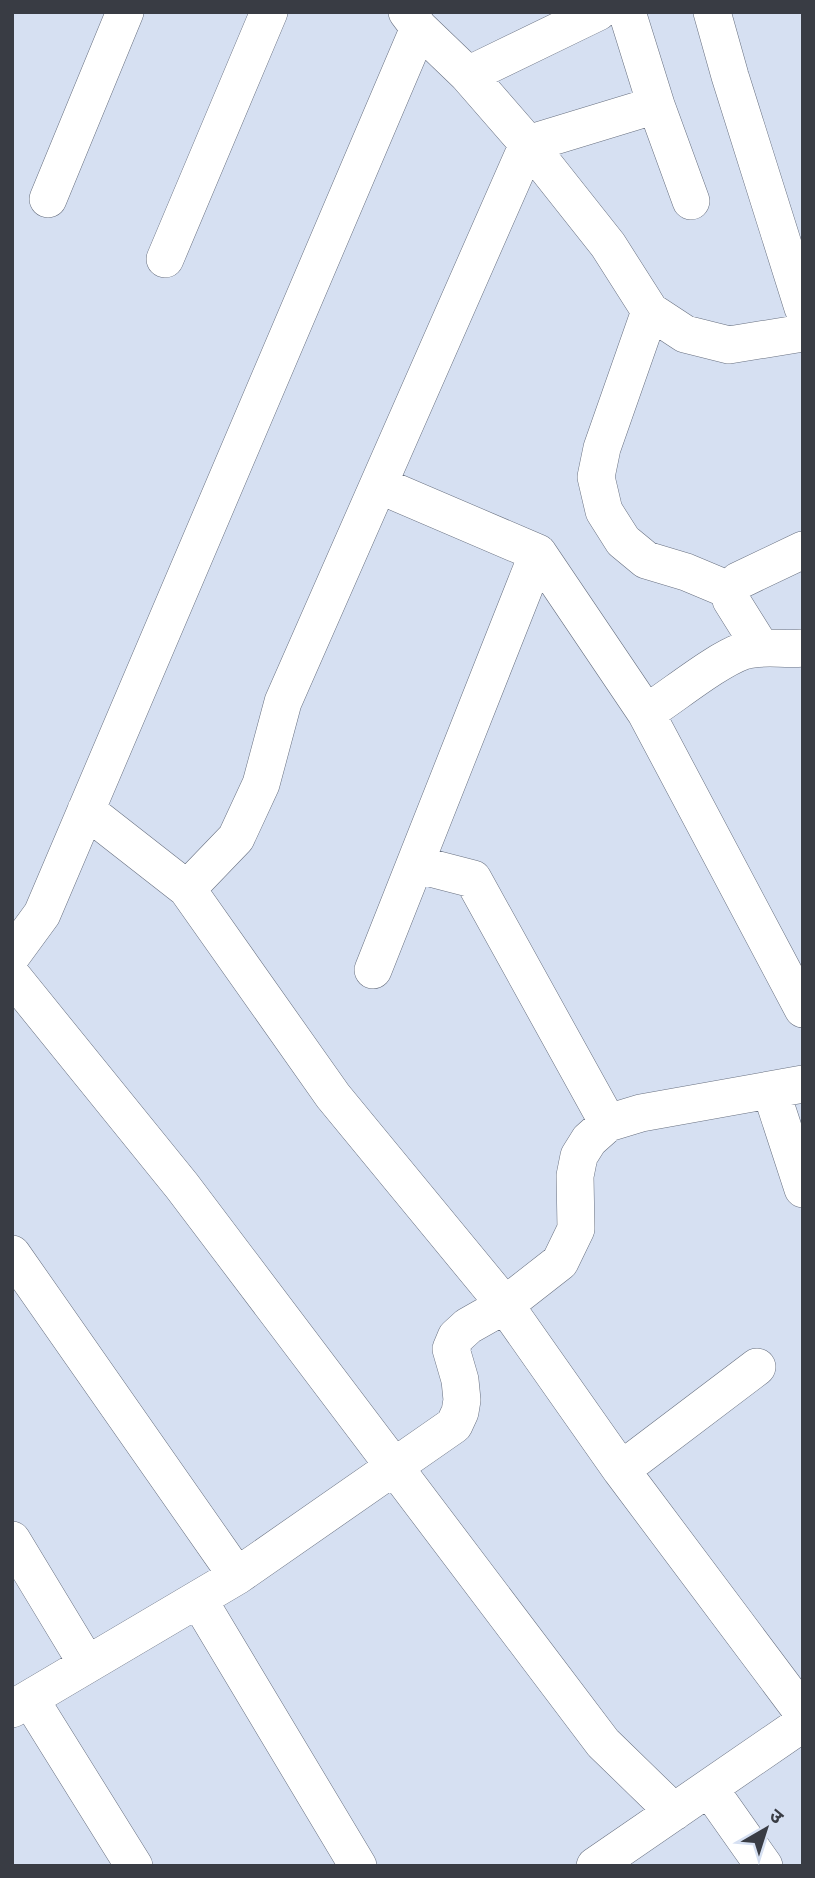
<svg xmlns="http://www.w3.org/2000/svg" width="815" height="1878" font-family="Arial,'Noto Sans Devanagari',sans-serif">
<rect width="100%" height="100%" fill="#d6e0f2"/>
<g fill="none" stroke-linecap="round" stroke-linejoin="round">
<defs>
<path id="minor" d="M407,12L419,28L468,75L528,144L608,245L650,311L685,334L729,345L803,333
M627,12L656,105L691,201
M712,12L730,76L803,308
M468,75L598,12
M48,199L125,12
M165,259L269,12
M650,311L602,448L596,477L604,511L623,541L646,560L686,572L729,590
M379,485L538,553L646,713L803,1009
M761,648L731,600L729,590L738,581L803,550
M646,713C673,696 715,661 743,651C762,645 783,650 803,648
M86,810L187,889L333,1096L505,1305L621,1470L803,1713
M415,864L473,879L608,1123
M187,889L236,838L261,784L283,702L528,144L656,105
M12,955L42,914L419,28
M373,970L538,553
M12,976L182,1186L603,1743L674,1812
M771,1091L803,1189
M12,1254L237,1576
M621,1470L757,1367
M12,1540L87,1664
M198,1599L358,1866
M30,1699L134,1866
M12,1709L237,1576L454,1425L460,1412L462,1400L460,1380L451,1349L456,1337L468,1326L505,1305L560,1262L576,1229L575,1176L579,1156L589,1140L608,1123L641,1113L803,1084
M709,1788L764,1866
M595,1866L803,1723"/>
</defs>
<!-- minor casing -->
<use href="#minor" stroke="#687080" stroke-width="38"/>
<!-- minor -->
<use href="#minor" stroke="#fff" stroke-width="37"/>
</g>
<!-- border -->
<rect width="815" height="1878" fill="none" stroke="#393c44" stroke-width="28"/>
<!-- north arrow -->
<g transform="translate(766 1829) rotate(39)" stroke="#d6e0f2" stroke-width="5" paint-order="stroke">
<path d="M0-5L12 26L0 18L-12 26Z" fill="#393c44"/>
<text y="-10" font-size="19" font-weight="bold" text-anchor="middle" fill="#393c44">उ</text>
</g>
</svg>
